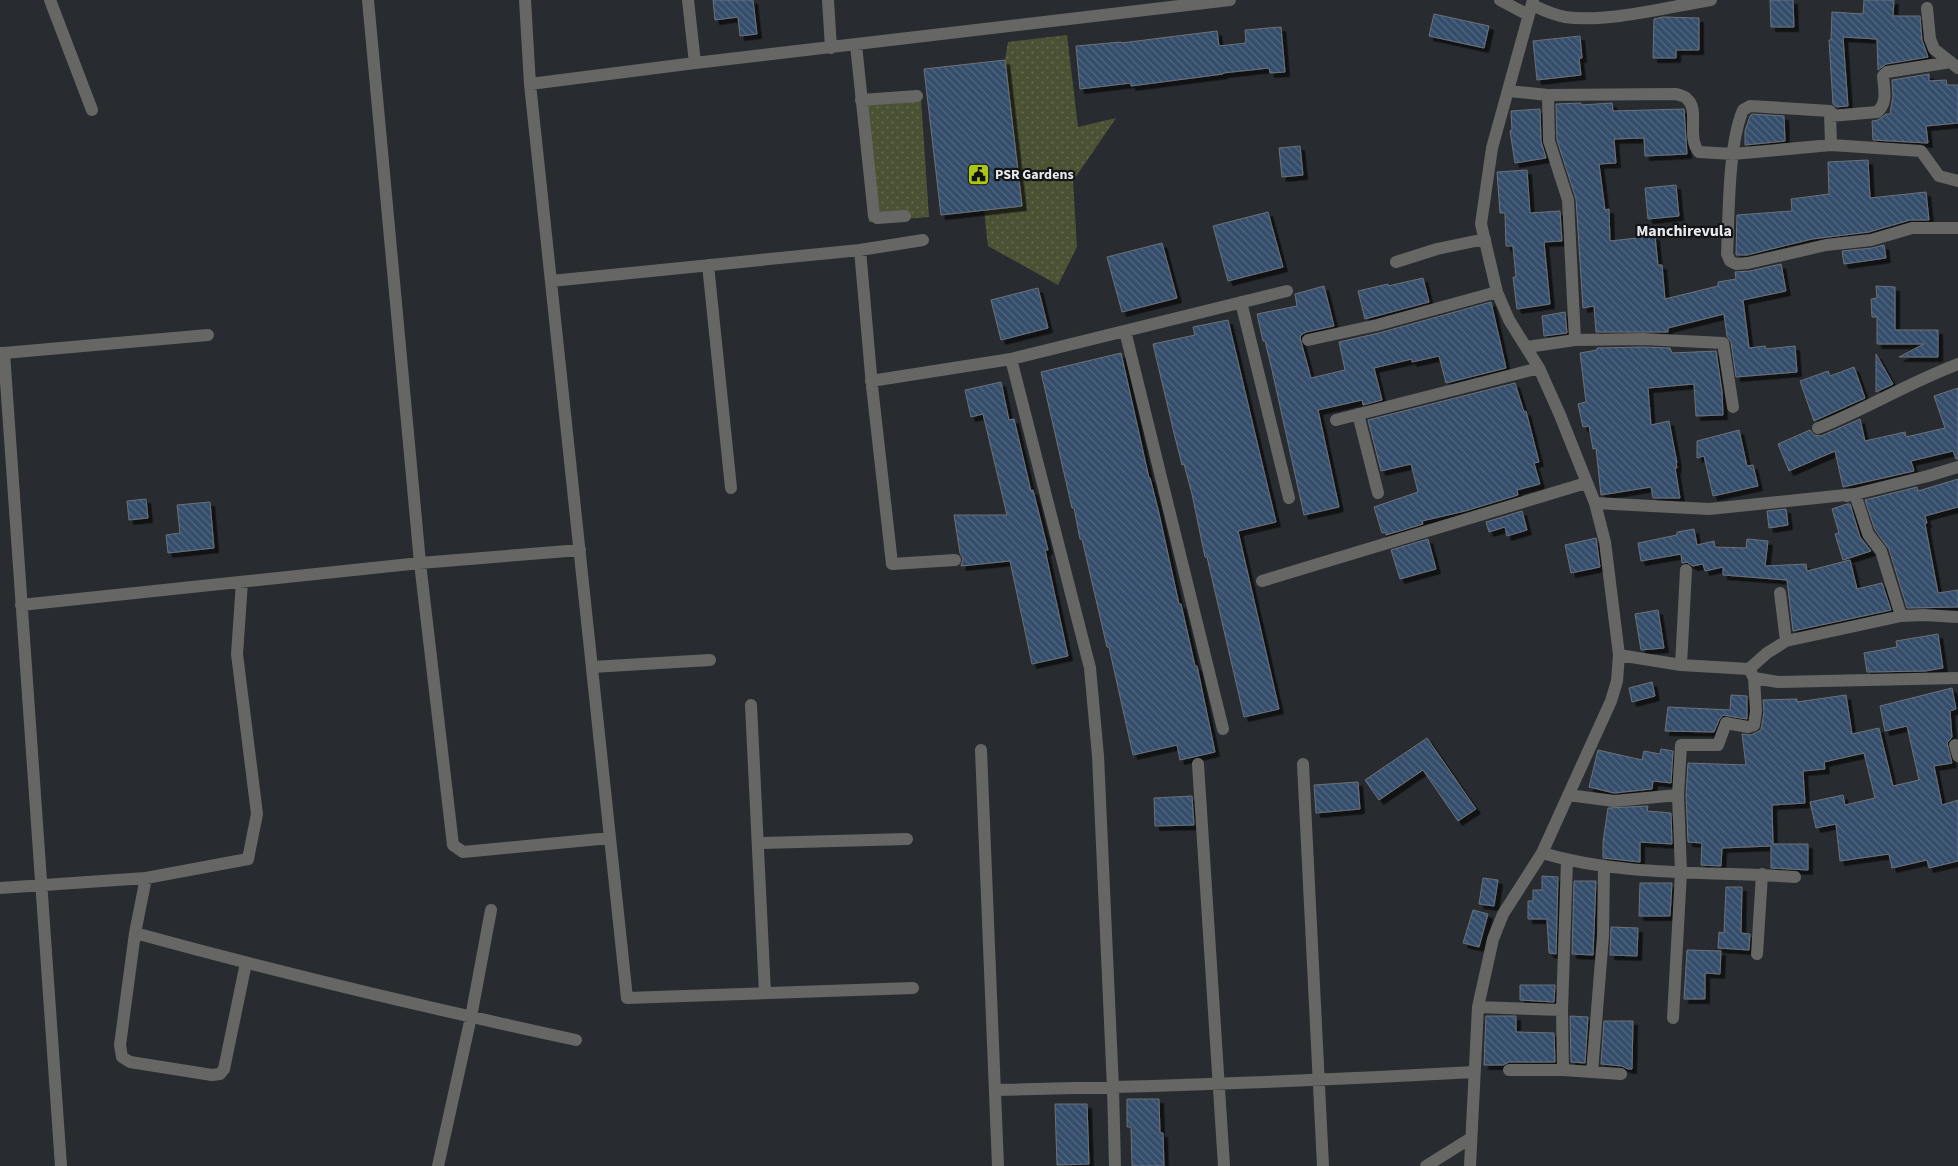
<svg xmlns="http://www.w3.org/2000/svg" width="1958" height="1166" font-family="'Source Sans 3',sans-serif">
<defs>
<pattern id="grass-dots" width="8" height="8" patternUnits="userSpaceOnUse" patternTransform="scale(1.25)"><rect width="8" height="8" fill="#4b5234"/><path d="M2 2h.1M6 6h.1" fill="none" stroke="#656b52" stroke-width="1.8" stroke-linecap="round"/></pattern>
<pattern id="building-back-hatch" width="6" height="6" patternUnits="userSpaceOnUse" patternTransform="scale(1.25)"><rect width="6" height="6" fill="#344e6b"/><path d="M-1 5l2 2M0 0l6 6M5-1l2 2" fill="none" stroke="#516880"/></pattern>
<filter id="shadow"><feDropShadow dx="4.5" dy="4.5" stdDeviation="0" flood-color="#0009"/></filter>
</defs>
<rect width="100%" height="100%" fill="#282c31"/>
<!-- grass -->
<path fill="url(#grass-dots)" d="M1067,35L1078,127L1116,118L1073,181L1077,247L1058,285L988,246L984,210L1022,205L1005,60L1008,42Z
M921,99L929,217L869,222L861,103Z"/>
<!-- building -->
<path fill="url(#building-back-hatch)" stroke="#6d7177" filter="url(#shadow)" d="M713,0H753L757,34L740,36L738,17L715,20Z
M1770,0H1793L1794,27H1771Z
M1864,0H1894L1893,16H1920L1922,40L1928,57L1886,64L1878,70L1877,39L1843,37L1848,106L1837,107L1833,104L1829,40H1831L1832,12L1863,14Z
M1434,14L1489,26L1484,48L1429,36Z
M1663,17L1699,18V50H1676V58H1653L1654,19Z
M1281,27L1285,72L1270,73L1269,68L1223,73V74L1131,86V83L1080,89L1076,46L1121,42V43L1217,31L1219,46L1246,43L1245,30Z
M1580,36L1582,58H1579L1581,75L1537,80L1533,41Z
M1005,60L1022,206L941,215L924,69Z
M1929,74V81L1946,80L1947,85H1958V123L1926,126L1928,143L1873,140L1872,121L1878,120L1886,114H1890L1893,96L1892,80Z
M1581,103V105L1612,103L1613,111L1684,109L1687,154L1645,156L1644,138L1614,139L1616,163L1599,164L1605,210L1609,209L1610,241L1655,236L1658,265H1662L1665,299L1718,286V282L1736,279L1735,272L1750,271L1781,264L1786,291L1743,300L1749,348L1765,346L1766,349L1795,346L1797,372L1736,377L1731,342L1727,336L1724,314L1668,328V332H1596L1594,306L1583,308L1576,199L1557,140L1556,104Z
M1540,109L1541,141L1546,158L1515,163L1510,131L1512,130L1511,111Z
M1752,114L1784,116L1785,141L1745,145V131L1750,116Z
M1300,146L1303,175L1282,177L1279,148Z
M1868,160L1870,198L1926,192L1929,220H1910L1869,232L1812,239L1747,255H1736L1737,215L1792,211L1791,199L1829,194L1828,162Z
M1527,170L1530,213L1560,211L1562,241L1544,242L1550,304L1517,309L1513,277H1516L1513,246H1506L1505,213H1500L1497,172Z
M1676,185L1679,216L1648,219L1645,188Z
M1268,212L1283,267L1228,281L1213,226Z
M1162,243L1177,298L1122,312L1107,257Z
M1884,245L1886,258L1844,264L1842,251L1872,248Z
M1423,278L1429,302L1365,319L1358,291L1388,284V286Z
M1324,286L1334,326L1306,332L1301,335L1300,338L1311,378L1345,370L1339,342L1379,333L1491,302L1506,368L1446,383L1439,356L1412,362V359L1374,368L1382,400L1363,405L1362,400L1318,410L1339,507L1304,515L1272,370L1265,341H1263L1257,314L1297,306L1295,294Z
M1876,286L1895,287V330H1938V357H1899L1924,344H1877V317H1872L1871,299L1877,298Z
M1038,288L1048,328L1001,340L991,300Z
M1565,312L1567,333L1544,336L1542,316Z
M1228,320L1276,522L1238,531L1279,709L1244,717L1207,557H1205L1192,494L1184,464L1182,465L1174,433L1153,344L1195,335L1193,327Z
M1643,347L1670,348L1672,353L1716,351L1722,391L1723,415L1696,416L1694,384L1648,388L1651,425L1669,421L1677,463H1676L1677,468H1675L1680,498H1653L1651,487L1601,495L1596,448L1593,449L1589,426L1583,427L1578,404L1586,402L1580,353L1597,350V348Z
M1121,353L1149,478H1150L1158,509L1179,604H1181L1195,666H1197L1215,752L1180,760L1177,745L1133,755L1109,647H1107L1082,539H1080L1074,508H1072L1041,372Z
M1876,354L1893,384L1876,392Z
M1854,367L1865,398L1814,421L1800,381L1828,371L1830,376Z
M1001,382L1009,420L1014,419L1031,491L1033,490L1048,550H1045L1068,656L1032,664L1010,561L961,566L963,559L960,553L954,515H1007L983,414L971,417L965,390Z
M1515,383L1524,412L1526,411L1539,462L1534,463L1540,484L1517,490L1518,495L1465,511L1422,521L1423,524L1386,535L1385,532L1382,533L1374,507L1418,492L1411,464L1381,471L1368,420Z
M1958,388V459H1956L1953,451L1911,461L1914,471L1843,487L1835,451L1789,471L1778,444L1810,430L1814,435L1821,436L1860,419L1865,441L1905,432L1906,437L1945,428L1934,396Z
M1739,430L1747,466L1753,465L1758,486L1713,496L1704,456L1697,458V441Z
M1958,479V507L1925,516L1927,523L1925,524L1938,593L1958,590V607L1907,608L1889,549L1875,530L1865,500L1917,487L1918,491Z
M146,499L148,518L129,520L127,501Z
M210,502L214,548L168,553L166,535L180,533L177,505Z
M1847,504H1850L1860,537L1871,551L1843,560L1835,534L1839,533L1832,509Z
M1786,509L1788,525L1769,528L1767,511Z
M1522,511L1527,530L1507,536L1505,527L1489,532L1486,522Z
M1694,529L1697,545L1714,541L1715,547L1746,548L1747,539L1768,541L1765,566L1806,564L1807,571L1850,560L1857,589L1882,583L1891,610L1793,631L1787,580L1723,575V567L1705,571L1703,564L1693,566L1687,562L1682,563L1681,554L1641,561L1638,543L1677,535V532Z
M1596,538L1600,567L1571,573L1565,545Z
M1428,539L1436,569L1400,579L1391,550Z
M1658,610L1664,648L1641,650L1635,614Z
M1938,634L1943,668L1925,671L1867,672L1864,653L1897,647L1896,641Z
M1652,682L1655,696L1632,702L1629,688Z
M1952,688L1956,709L1950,711L1952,737L1947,743L1952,763L1934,766L1942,805L1958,800V861L1929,868L1927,860L1892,868L1889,854L1840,861L1836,824L1816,828L1810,802L1843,795L1845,805L1875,798L1864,753L1824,762L1825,769L1803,771L1805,803L1772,805L1773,844H1808V870L1771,868V846L1722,848L1721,866L1701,865L1702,843L1688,842L1686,795L1688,763L1746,765L1742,734L1751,735L1761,730L1764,712L1763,700L1797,699V702L1846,695L1852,734L1879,728L1893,786L1919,780L1907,726L1885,731L1880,706Z
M1731,695L1747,696V719L1723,715L1719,720L1714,732L1665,731L1668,707L1730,710Z
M1427,738L1476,809L1458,821L1423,770L1379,800L1365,780Z
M1661,749L1673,751L1671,783L1653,781L1652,789L1614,793L1589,787L1598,750L1642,760L1644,751L1660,754Z
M1358,782L1360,809L1316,813L1314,785Z
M1192,796L1194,825L1155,826L1154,798Z
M1648,806L1647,811L1671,813L1672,844L1640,842V862L1603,858V842L1608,808Z
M1542,876L1558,877L1556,954L1549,953L1547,919H1528V901H1533V890H1542Z
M1483,878L1498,880L1494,906L1479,904Z
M1574,881H1596L1593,955L1572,954Z
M1640,883H1672L1670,916H1639Z
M1726,887H1742L1741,933L1750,934L1749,950L1718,948L1719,932L1724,933Z
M1473,910L1488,914L1479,947L1463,943Z
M1611,927L1638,928L1637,956L1610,955Z
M1687,950L1721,951L1720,974L1705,973V999H1684Z
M1520,985H1555L1554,1002L1520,1000Z
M1486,1016H1516V1032L1554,1033L1555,1062H1509L1503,1065H1484Z
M1570,1016L1588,1017L1585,1063L1571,1062Z
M1604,1021H1633L1632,1069H1628L1622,1066L1601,1064Z
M1127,1099H1159L1160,1133H1163L1164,1166H1132L1131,1127H1127Z
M1055,1104H1087L1089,1164L1057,1165Z"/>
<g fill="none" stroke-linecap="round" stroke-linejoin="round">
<!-- minor -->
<path stroke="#666764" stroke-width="12" d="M50,0L92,110
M368,0L420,563L453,845L463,852L610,838
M525,0L530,84L627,998L913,988
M688,0L695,63
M828,0L831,48
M1500,0L1528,15
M1532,5C1543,10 1553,15 1565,17C1607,23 1668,7 1711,0
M1927,8L1930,39L1934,49L1958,68
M856,45L874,216L877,218L905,216
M530,84L695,63L1230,0
M1509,91L1548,95L1676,94C1679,95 1685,96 1687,99C1700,109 1686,137 1699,152L1733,154L1831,145L1921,151L1939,176L1958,181
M1548,95L1549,141L1568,200L1575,340
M861,100L917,96
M1830,116L1877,112C1888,103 1884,89 1883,76L1887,72L1951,62
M1831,145L1830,111L1750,106L1743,110C1728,145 1729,214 1727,254L1730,261L1736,264L1748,263L1826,245L1871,240L1912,228H1958
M860,250L872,386L892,564L955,560
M1396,262L1437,249L1485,239
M708,265L731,488
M551,281L860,250L923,240
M1241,302L1289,498
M1125,331L1223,729
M1308,340L1377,325L1497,292
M1527,347L1575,340L1643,339L1723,343L1733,407
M0,353H4L61,1166
M4,353L208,335
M1011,359L1090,668L1098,756L1113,1088L1115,1166
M871,381L1011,359L1287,291
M1358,414L1378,493
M1336,420L1539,368
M1818,428C1866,409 1910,382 1958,364
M1847,496L1928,476L1958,467
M1595,503L1709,509L1855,494L1868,534L1881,551L1901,616
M1262,581L1586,483
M1780,593L1786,641
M21,605L420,563L580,550
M1619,655L1681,665L1749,669L1754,678L1778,682L1958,678
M1681,665L1686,570
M592,667L710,660
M1749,669L1767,653L1786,641L1901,616L1924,615L1958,617
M751,705L765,993
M1955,745L1958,756
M981,750L998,1166
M1198,764L1224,1166
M1303,764L1323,1166
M1568,795L1614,801L1678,795L1681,872L1673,1018
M1678,795L1681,745H1718L1726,723L1748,727L1754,725L1756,711L1754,678
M758,843L907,839
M1542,853C1623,877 1711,871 1795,877
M146,878L135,933L120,1045L122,1057L130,1062L212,1075L220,1074L224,1069L246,963
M0,888L146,878L248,859L257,814L237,654L242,582
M135,933C281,973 428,1008 576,1040
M1757,954L1762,874
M1478,1007L1562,1010
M1509,1070H1563L1621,1074
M1563,1070L1562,1010L1567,860
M1592,1072L1603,936L1604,867
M995,1090C1155,1087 1314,1081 1474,1072
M438,1166L471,1017L491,910
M1426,1166L1471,1138
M1470,1166L1478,1007L1493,939L1503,914L1542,853L1611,701L1617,681L1619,655L1605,542L1595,503L1560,415L1539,368L1509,320L1497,292L1481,224L1492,148L1533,0"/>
</g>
<!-- icons -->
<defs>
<symbol id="civic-square" viewBox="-11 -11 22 22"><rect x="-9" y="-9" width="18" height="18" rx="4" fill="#aac717" stroke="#131416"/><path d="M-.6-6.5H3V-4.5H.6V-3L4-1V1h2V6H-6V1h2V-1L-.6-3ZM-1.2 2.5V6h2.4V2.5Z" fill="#111"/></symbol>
</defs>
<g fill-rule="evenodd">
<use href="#civic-square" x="966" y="162" width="25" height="25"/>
</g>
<g text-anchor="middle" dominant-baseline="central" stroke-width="4.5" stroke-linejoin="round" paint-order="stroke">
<!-- poi labels -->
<g font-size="14" font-weight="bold" fill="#e7e9ec" stroke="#131416" text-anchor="start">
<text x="995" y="175">PSR Gardens</text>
</g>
<!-- quarter labels -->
<g font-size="16" font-weight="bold" fill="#e7e9ec" stroke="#131416">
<text x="1684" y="231">Manchirevula</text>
</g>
</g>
</svg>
